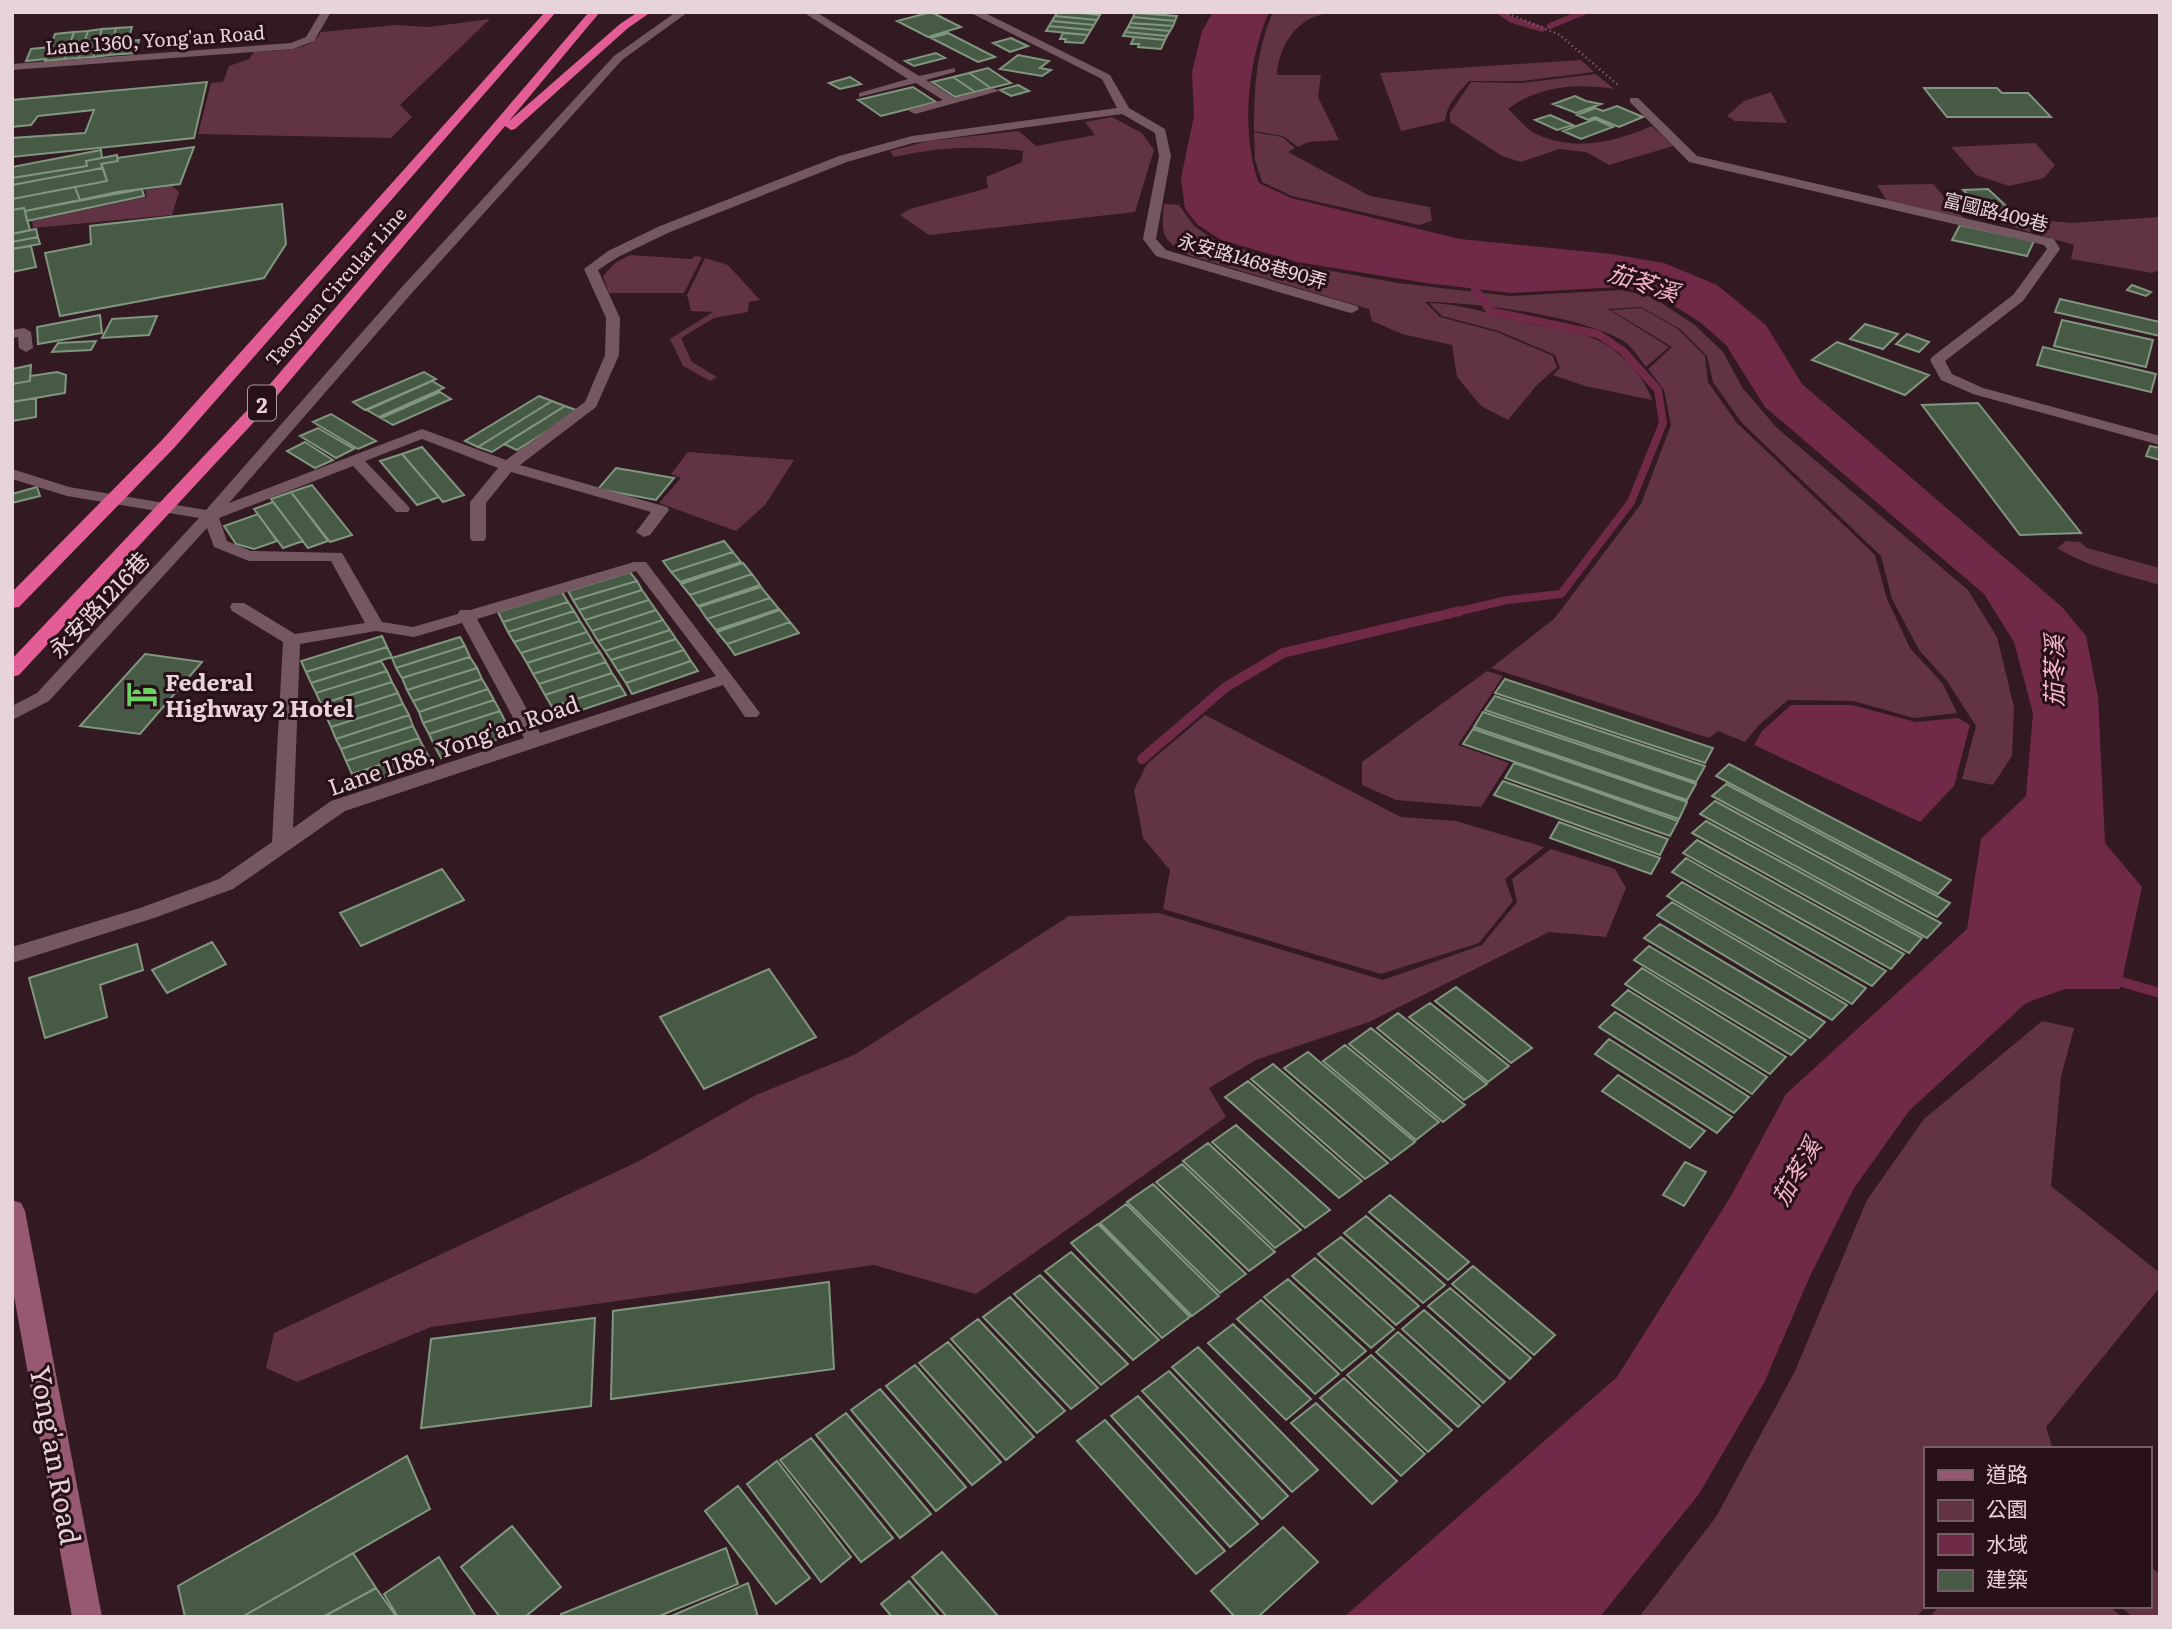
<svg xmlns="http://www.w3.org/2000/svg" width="2172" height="1629" font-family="Literata,'Noto Sans TC',serif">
<rect width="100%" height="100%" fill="#321922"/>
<!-- green -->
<path fill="#613344" d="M1273,12H1330C1324,14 1315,16 1309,19C1289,31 1278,53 1277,75H1321L1318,97L1339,140L1309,142L1298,147L1283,136L1254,131C1254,89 1256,51 1273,12Z
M490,19L400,105L412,117L391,138L198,134L211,83L223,82L229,66L249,59L254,52C275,50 310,53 321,32L396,25L429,27Z
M1581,60L1594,72L1521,81H1469C1458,93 1447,104 1445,121L1401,131L1380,73Z
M1596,74L1614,89C1576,83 1539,86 1508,109C1516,116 1526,129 1536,134C1575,152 1615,142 1652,126L1673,146L1609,165L1586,152L1559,149L1521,162L1502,156L1450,122V113L1471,82L1521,83Z
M1771,92L1787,123L1735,121L1727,116L1744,101Z
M1112,117L1142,133L1154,150L1135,212L929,235L900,215L910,209L988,188L986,177L1022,162L1023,151C980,145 936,147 894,157L890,151L928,141L1019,131L1036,146L1095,135L1085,122Z
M1254,132L1282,137L1295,148L1288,152L1370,196L1430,207L1432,221L1419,225L1292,196L1262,182L1255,160Z
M2035,143L2055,165L2044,178L2009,186L1976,175L1951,147Z
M1933,184L1964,218L1886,200L1877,185Z
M172,186L179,192L172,215L33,228L32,221L147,197L145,190Z
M1164,204L1179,205L1194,226L1216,241L1293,264L1398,283L1510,296L1621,290L1652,297L1695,325L1723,352L1742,387L1776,427L1968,590L1997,637L2014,707L2012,756L1993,785L1962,779L1976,726L1947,681L1919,650L1892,599L1881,556L1742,423L1713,382L1707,356L1680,329L1641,307L1608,309L1669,347L1646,367C1640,359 1633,348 1625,342C1584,316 1475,302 1425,302L1440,317L1497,332L1553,356L1557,367L1536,386L1508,420L1481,406L1457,377L1452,345L1402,334L1372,321L1369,309L1191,256C1162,240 1161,237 1164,204Z
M2160,217V270L2152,273L2071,259L2074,245L1993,221L2028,219L2071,223Z
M630,255L692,259L695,256L702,257L684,293H609L603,276L615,263Z
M705,258L728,265L760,300L749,302L748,312L714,318L681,338L692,362L717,377L710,381L683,366L670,339L713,312L691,311L687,295Z
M1429,303C1466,304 1500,317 1536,325C1559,330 1582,331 1603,343C1623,354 1645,378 1652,400L1585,386L1553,375L1560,368L1555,355L1499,331L1442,316Z
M1641,308L1678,329L1705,356L1708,382L1736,422L1875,555L1887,599L1910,648L1943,684L1957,713L1914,718L1853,701L1788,700L1759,725L1745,742L1718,731L1709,738L1491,668L1554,619L1641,504L1671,425L1664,390L1648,369L1672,347L1611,310Z
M688,452L794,460L765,505L736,531L659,503L681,478L671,474Z
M2066,541L2080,542L2087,548L2160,568V585C2125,575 2088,567 2057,548Z
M1487,671L1503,676L1458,745L1509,763L1481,807L1396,800L1362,785V762Z
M1205,715L1401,817L1456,821L1544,847L1505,879L1513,901L1479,943L1381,974L1163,909L1170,870L1143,838L1134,790L1147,764Z
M1551,849L1615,869L1626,888L1606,937L1549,932L1369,1022L1256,1060L1209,1088L1226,1117L976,1294L874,1265L431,1327L297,1382L266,1368L274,1333L639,1161L756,1095L856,1054L1069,916L1159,913L1383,980L1482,945L1517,902L1512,879Z
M2042,1021L2074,1028L2061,1077L2051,1186L2160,1273V1287L2046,1427L2053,1449H1925V1606L1917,1617H1639L1716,1517L1795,1371L1867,1200L1924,1119Z
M2149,1566L2160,1574V1617H2133L2120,1606H2149Z
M1939,1606H2109L2122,1617H1930Z"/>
<!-- water -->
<path fill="#702a48" d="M1213,12H1269C1248,60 1240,133 1259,183L1291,198L1460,239L1611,254L1664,263L1717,285L1766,325L1802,384L2062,607L2086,636L2098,697L2105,843L2142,887L2120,989H2065L2026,1003L1909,1111L1854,1188L1810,1276L1764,1383L1699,1494L1600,1617H1344L1617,1377L1731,1196L1786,1094L1967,929L1981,839L2026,796L2033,713L2014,642L1984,594L1765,407L1726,345L1701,323L1656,294L1619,287L1511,293L1426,283L1297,262L1221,240L1198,225L1185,209L1181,178L1194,116L1192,72L1202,31Z
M1791,705H1852L1916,722L1958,718L1970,725L1954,786L1920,822L1754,745L1762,731Z"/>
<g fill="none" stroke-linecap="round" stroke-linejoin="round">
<!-- stream-far2 -->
<path stroke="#702a48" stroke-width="6" d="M1500,12L1512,20L1542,29
M1550,26L1584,12"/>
<!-- stream-far1 -->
<path stroke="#702a48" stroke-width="8" d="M1452,613L1507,600L1561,594L1631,502L1663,423L1658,390L1623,351L1598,334L1490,311L1475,289"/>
<!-- stream -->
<path stroke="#702a48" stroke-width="10" d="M1142,759L1226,687L1283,653L1460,611
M2122,982L2160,993"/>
</g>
<!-- building -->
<path fill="#475a45" stroke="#81967e" stroke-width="2" d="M931,12L961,27L928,37L897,21Z
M1058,12H1070L1100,15L1097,20L1055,16Z
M1135,13L1177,16L1175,21L1133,17Z
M1055,16L1097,20L1094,25L1052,21Z
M1133,17L1175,21L1173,26L1130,23Z
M1052,21L1094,25L1091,30L1049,26Z
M1130,23L1173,26L1170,31L1128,27Z
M1049,26L1091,30L1088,35L1046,31Z
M132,27L128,41L139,40L136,53L109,55L116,28Z
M1128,27L1170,31L1167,36L1125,32Z
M116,28L109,55L93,57L102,29Z
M102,29L93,57L79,58L88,31Z
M88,31L79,58L65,59L74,32Z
M74,32L65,59L45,61L55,34Z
M1125,32L1167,36L1165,40L1123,36Z
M948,33L995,57L978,62L931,38Z
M1063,33L1088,35L1083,43L1065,42L1066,39H1060Z
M1134,37L1165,40L1161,49L1138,47L1139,44H1131Z
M1011,38L1028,46L1010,52L993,43Z
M51,47L46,59L26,61L31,49Z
M936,53L945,58L914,66L905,61Z
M1018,55L1049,61L1040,68L1051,70L1042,76L1000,69Z
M988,68L1011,83L991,88L969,73Z
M969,73L991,88L975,92L953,77Z
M850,77L861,84L840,89L829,83Z
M953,77L975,92L955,97L932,82Z
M207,82L194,138L12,157V138L85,133L94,110L38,116L31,125L12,127V100Z
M1018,85L1029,91L1011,96L1000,90Z
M913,87L936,102L881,116L858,100Z
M1924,88H1997L2002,93H2028L2051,117H1947Z
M1575,96L1586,101L1601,104L1576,113L1553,104Z
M1617,106L1643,117L1619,127L1595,117L1588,120L1577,115L1595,108L1603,111Z
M1550,115L1573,125L1557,130L1535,120Z
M1595,119L1613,127L1581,139L1563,131Z
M194,147L180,184L117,192L80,200L75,187L107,181L101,164L118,161L117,158Z
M101,150L102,158L86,161L87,166L12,178V167Z
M117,155L118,161L101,164L103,168L12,185V178L87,166L86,161Z
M103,168L107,181L12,199V185Z
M75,187L80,200L25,211L24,208L12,210V199Z
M142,189L144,196L27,221L25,211Z
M1988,189L2019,218L1993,219L1963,190Z
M282,204L286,244L264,278L60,316L45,253L91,244L90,226Z
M24,208L30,230L12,234V210Z
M1960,225L2034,241L2027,256L1952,240Z
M36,229L38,237L12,242V234Z
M38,237L40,244L12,249V242Z
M31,246L36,267L12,272V249Z
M2132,285L2151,292L2146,296L2127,290Z
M2060,299L2160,322V336L2055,312Z
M100,315L102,333L38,344L37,327Z
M157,316L149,335L102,338L112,319Z
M2062,320L2153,340L2146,367L2054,346Z
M1865,324L1898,334L1883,349L1850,339Z
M1907,334L1929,342L1919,352L1896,344Z
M96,341L91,350L52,352L58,343Z
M1837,342L1929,375L1905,395L1812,360Z
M2043,347L2156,374L2151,392L2037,365Z
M31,365L30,381L12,384V369Z
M57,372L66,375L65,393L12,402V384L30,381V376Z
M424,372L436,379L365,410L353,402Z
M432,381L444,388L379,417L367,410Z
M440,392L451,399L393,425L381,418Z
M539,396L552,401L478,447L465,441Z
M36,398V417L12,421V402Z
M552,401L565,406L492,452L478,447Z
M1978,403L2081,533L2020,535L1922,405Z
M565,406L579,411L517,450L504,444Z
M331,414L376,441L358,449L313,422Z
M318,428L354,449L336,458L300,436Z
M305,442L333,460L315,468L287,451Z
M2150,446L2160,448V460L2146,456Z
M422,447L464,495L443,502L402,454Z
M402,454L439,497L417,505L380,461Z
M616,468L674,478L656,500L598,489Z
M312,485L352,535L330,542L291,492Z
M37,487L40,496L12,503V494Z
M291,492L328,541L308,548L271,499Z
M273,502L303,541L283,548L254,509Z
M258,514L277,541L254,549L236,544L224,526Z
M724,541L733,552L671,572L663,561Z
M733,552L741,562L680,582L671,572Z
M743,563L752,574L690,595L681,584Z
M630,572L637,581L573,600L568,591Z
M752,574L760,585L698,606L690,595Z
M637,581L642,590L579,610L573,600Z
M761,587L770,598L707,619L699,607Z
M642,590L649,600L585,620L579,610Z
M562,592L568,602L503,622L498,612Z
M770,598L779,609L716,630L707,619Z
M649,600L656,610L592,631L585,620Z
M568,602L574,611L508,632L503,622Z
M656,610L663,620L598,641L592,631Z
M780,610L790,622L727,644L717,632Z
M574,611L580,621L514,642L508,632Z
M663,620L670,630L605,651L598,641Z
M580,621L587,632L521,653L514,642Z
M790,622L799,633L735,655L727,644Z
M670,630L676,639L611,660L605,651Z
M587,632L593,642L527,663L521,653Z
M382,636L387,647L306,672L301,661Z
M460,637L465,646L396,668L392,658Z
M676,639L684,650L618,671L611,660Z
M593,642L600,652L533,674L527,663Z
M465,646L470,657L402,678L396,668Z
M387,647L392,657L311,683L306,672Z
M684,650L691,661L626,683L618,671Z
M600,652L606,662L539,684L533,674Z
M145,654L202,662L140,734L80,726Z
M470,657L477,668L407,690L402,678Z
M381,661L387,671L316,693L311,683Z
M691,661L698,671L632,694L626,683Z
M606,662L612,673L545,695L539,684Z
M477,668L482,679L413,701L407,690Z
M387,671L392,682L321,704L316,693Z
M612,673L620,685L552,707L545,695Z
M482,679L488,689L419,712L413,701Z
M1505,679L1713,748L1705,763L1495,693Z
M392,682L398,693L326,716L321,704Z
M620,685L626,695L558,718L552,707Z
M488,689L494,700L423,723L419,712Z
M398,693L403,704L331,727L326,716Z
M1495,696L1705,766L1696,782L1485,710Z
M494,700L500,711L429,734L423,723Z
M403,704L409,715L336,739L331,727Z
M500,711L506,723L435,747L429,734Z
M1483,712L1696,784L1687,800L1474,727Z
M409,715L413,726L341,749L336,739Z
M506,723L513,734L441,758L435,747Z
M413,726L419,738L346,761L341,749Z
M1473,729L1687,802L1679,819L1463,744Z
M419,738L425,750L352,774L346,761Z
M425,750L431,761L357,786L352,774Z
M1514,763L1678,821L1670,836L1505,778Z
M1729,764L1951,880L1938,894L1716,776Z
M1503,781L1668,839L1660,855L1494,795Z
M1726,784L1950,903L1937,917L1712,796Z
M1715,801L1941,923L1927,938L1700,814Z
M1706,821L1922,938L1909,953L1692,833Z
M1559,822L1660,858L1651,874L1550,838Z
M1697,840L1904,954L1891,969L1683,853Z
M1686,858L1886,971L1872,986L1672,872Z
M442,869L464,900L361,946L340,913Z
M1682,882L1866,988L1852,1004L1667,896Z
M1672,902L1847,1005L1832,1020L1657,915Z
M1660,924L1825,1022L1810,1038L1644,938Z
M212,942L226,964L167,993L152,970Z
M137,944L143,970L100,985L107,1017L45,1038L29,978Z
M1649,946L1806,1040L1791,1055L1634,960Z
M1642,968L1786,1057L1770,1074L1625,984Z
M769,969L816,1037L704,1089L660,1017Z
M1456,987L1532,1048L1511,1063L1435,1001Z
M1628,990L1767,1077L1752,1094L1612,1005Z
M1430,1003L1509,1066L1488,1082L1409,1017Z
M1615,1012L1749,1097L1734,1113L1599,1027Z
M1398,1013L1487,1084L1464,1100L1377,1028Z
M1371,1028L1465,1105L1443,1122L1349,1044Z
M1609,1039L1732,1117L1717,1133L1595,1054Z
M1345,1045L1439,1122L1416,1140L1323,1061Z
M1308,1052L1415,1142L1391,1160L1284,1068Z
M1273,1064L1388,1163L1365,1179L1251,1079Z
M1618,1075L1705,1131L1690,1148L1602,1091Z
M1248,1081L1362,1181L1339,1198L1225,1097Z
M1236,1125L1330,1210L1305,1228L1212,1142Z
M1208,1143L1301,1230L1275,1248L1183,1161Z
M1685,1162L1706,1172L1684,1206L1663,1195Z
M1182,1164L1275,1252L1249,1271L1156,1182Z
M1153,1184L1246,1274L1220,1293L1127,1202Z
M1390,1195L1469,1262L1448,1280L1369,1212Z
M1126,1204L1219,1296L1192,1316L1100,1223Z
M1366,1216L1445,1285L1423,1303L1344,1233Z
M1098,1224L1190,1317L1162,1338L1071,1243Z
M1341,1237L1419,1306L1396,1325L1318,1254Z
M1071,1252L1159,1340L1133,1360L1045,1271Z
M1315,1258L1394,1329L1371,1348L1292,1276Z
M1473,1266L1555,1335L1534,1355L1452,1284Z
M1040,1275L1128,1364L1101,1385L1014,1294Z
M1288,1279L1366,1351L1342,1371L1264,1297Z
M829,1282L834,1369L611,1399L613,1311Z
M1450,1288L1531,1358L1510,1379L1428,1306Z
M1010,1297L1098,1388L1071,1409L983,1317Z
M1261,1300L1339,1374L1315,1394L1237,1319Z
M1424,1310L1505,1382L1483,1403L1402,1329Z
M595,1318L591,1406L421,1428L431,1339Z
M978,1319L1065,1411L1037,1433L951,1339Z
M1233,1324L1311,1399L1286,1420L1208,1343Z
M1398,1332L1480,1406L1458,1427L1376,1352Z
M948,1342L1034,1437L1006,1460L919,1363Z
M1198,1347L1318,1470L1292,1492L1172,1367Z
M1371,1355L1452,1430L1428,1452L1347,1375Z
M915,1365L1001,1462L972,1485L886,1386Z
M1169,1371L1288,1496L1262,1519L1142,1391Z
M1344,1378L1425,1454L1401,1476L1320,1398Z
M880,1389L966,1487L936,1511L851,1410Z
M1138,1396L1258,1524L1230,1547L1111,1416Z
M1316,1403L1397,1481L1372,1504L1291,1423Z
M846,1413L931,1514L900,1538L816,1435Z
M1105,1420L1225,1551L1196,1574L1077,1441Z
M811,1438L893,1538L861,1562L780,1460Z
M407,1456L430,1509L242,1617H185L178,1586Z
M777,1461L851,1557L821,1582L747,1484Z
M738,1486L810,1578L776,1604L705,1511Z
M512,1526L561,1587L525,1617H500L461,1567Z
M1283,1527L1318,1562L1258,1617H1235L1211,1591Z
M726,1548L738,1584L657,1617H562L561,1614Z
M942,1552L999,1617H947L912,1577Z
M353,1553L376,1588L323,1617H242Z
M439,1557L476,1617H398L384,1594Z
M909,1581L940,1617H892L881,1604Z
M748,1583L758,1617H669Z
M376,1588L396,1616L323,1617Z"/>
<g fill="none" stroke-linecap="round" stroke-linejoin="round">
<!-- path -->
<path stroke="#88727a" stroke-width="2.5" stroke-dasharray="1 3.5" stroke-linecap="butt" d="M1504,12L1560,35L1618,85"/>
<!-- service -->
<path fill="#755761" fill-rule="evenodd" d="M321,12H331L314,41L293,49L12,70V64L291,43L306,37Z
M676,12H688L622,60L411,294L229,503L422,429L506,460L585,402L605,355L606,318L584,269L608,251L660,226L839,156L912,136L1117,108L1102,79L969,12H983L1110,75L1129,108L1165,129L1171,156L1156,239L1166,250L1357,306L1359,309L1352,313L1347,312L1156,256L1143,239L1159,156L1155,133L1122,114L913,143L847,162L670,232L618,257L598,270L620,318L619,355L596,407L520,465L667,507L669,510L650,535L644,537L636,532L651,512L511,472L486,503V538L484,541H472L470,538V502L498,468L422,439L365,461L408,506L410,509L408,512H396L353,466L219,518L227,541L251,551L342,553L382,622L413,627L458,614L460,610H470L634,562H646L760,713L757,717H745L723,685L345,811L233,889L154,918L12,963V947L140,908L219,879L272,842L283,642L232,611L230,607L232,603H244L295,634L365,623L331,561H249L214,547L207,528L49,701L12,720V706L37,693L199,518L67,496L12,479V469L69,487L206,510L401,288L614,56ZM636,571L716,676L540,733L477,619ZM462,623L524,738L331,801L293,828L300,644L376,631L414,637Z
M803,12H816L919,76L955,68V72L926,80L954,98L993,88L999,91L915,114L909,111L911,109L943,100L916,83L859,97V93L908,79Z
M1630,98H1638L1697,156L2054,239L2060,249L2023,301L1945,361L1952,374L1983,388L2160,436V445L1973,394L1941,380L1930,360L1932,357L2013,295L2047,249L2044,245L1689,162L1630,102Z
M24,328L31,332L33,348L26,352L19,348L18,337L12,338V330Z"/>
<!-- secondary -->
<path fill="#965971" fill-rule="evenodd" d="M12,1200L21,1203L25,1211L102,1617H72L12,1285Z"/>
<!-- motorway -->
<path fill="#e35d96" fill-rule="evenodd" d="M545,12H556L174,448L19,607L12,608V592L162,440Z
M589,12H600L509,121L620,24L638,12H651L628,28L515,129L511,130L505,126L265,410L19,675L12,677V659L253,404Z"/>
</g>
<!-- icons -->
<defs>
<symbol id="hotel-bare" viewBox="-9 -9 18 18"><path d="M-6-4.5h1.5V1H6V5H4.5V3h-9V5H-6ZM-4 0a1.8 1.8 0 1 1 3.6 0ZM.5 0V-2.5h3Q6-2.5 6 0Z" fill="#6cd362" stroke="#281019" stroke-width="2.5" paint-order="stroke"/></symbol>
</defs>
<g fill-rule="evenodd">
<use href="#hotel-bare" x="120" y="672" width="44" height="44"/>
</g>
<g text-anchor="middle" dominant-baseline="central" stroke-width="6" stroke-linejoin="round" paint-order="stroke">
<!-- far-street labels -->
<g font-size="19" fill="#e6d4da" stroke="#281019">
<text transform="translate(155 39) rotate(-4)">Lane 1360, Yong'an Road</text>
<text transform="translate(1996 211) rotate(14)">富國路409巷</text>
<text transform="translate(1253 260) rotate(16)">永安路1468巷90弄</text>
<text transform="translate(335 286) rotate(-49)">Taoyuan Circular Line</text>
</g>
<!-- shield labels -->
<rect fill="#281019" stroke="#ad99a0" stroke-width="2" x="248" y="385.5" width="28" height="35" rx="5"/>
<g font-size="21" font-weight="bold" fill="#e6d4da">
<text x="262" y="403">2</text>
</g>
<!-- street labels -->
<g font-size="23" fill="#e6d4da" stroke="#281019">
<text transform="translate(98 604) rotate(-47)">永安路1216巷</text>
<text transform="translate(453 744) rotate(-19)">Lane 1188, Yong'an Road</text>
</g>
<!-- poi labels -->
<g font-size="23" font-weight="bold" fill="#e6d4da" stroke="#281019" text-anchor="start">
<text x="165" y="681">Federal<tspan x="165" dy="26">Highway 2 Hotel</tspan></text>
</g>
<!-- water labels -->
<g font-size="24" font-style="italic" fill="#f6b5cb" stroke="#281019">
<text transform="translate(1644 281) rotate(18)">茄苳溪</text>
<text transform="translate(2052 671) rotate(-90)">茄苳溪</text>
<text transform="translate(1795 1171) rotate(-60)">茄苳溪</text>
</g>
<!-- near-street labels -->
<g font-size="28" fill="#e6d4da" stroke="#281019">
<text transform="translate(57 1455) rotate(80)">Yong'an Road</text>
</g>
</g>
<!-- border -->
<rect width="2172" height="1629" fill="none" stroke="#e6d4da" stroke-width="28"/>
<!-- legend -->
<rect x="1924" y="1447" width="228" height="161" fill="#281019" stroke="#745e66" stroke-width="2"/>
<rect x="1938" y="1470" width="35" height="10" fill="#965971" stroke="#745e66" stroke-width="2"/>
<text x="1986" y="1482" font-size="21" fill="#e6d4da">道路</text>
<rect x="1938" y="1500" width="35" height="21" fill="#613344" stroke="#745e66" stroke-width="2"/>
<text x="1986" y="1517" font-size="21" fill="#e6d4da">公園</text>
<rect x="1938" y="1534" width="35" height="21" fill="#702a48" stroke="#745e66" stroke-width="2"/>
<text x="1986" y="1552" font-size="21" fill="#e6d4da">水域</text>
<rect x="1938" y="1570" width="35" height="21" fill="#475a45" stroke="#745e66" stroke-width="2"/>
<text x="1986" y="1587" font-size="21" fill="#e6d4da">建築</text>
</svg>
